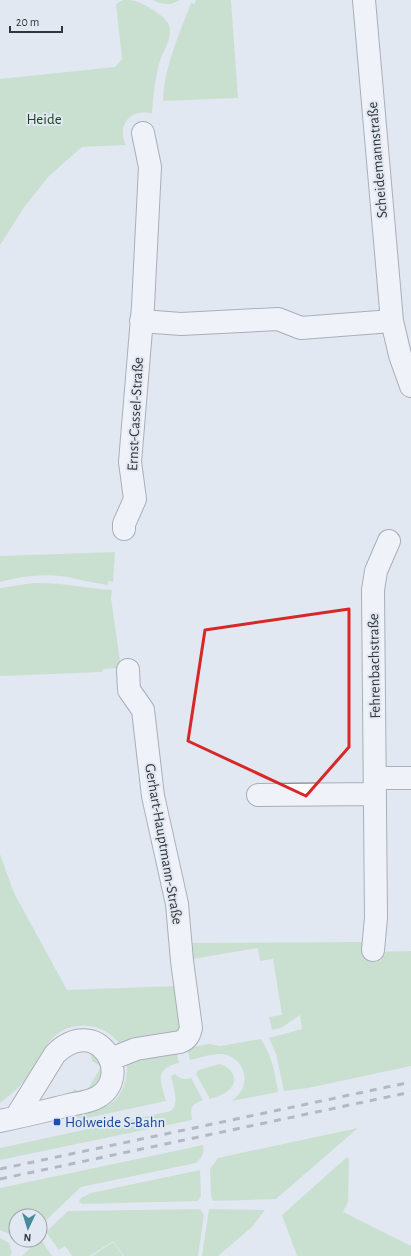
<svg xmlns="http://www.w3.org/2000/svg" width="411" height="1256" font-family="'Alegreya Sans',sans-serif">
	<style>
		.green { fill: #aad8a8 }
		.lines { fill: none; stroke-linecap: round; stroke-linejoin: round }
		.minor-casing { stroke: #646a72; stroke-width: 24 }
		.minor { stroke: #fff; stroke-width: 22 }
		.rail { stroke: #7c8086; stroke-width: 3; stroke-dasharray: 7 7; stroke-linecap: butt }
		.marked { fill: none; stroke: #d62828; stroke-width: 3; stroke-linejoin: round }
		.transit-dot { fill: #1a4fb4; stroke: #e2e8f2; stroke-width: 1.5 }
		.labels { text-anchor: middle; stroke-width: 4; stroke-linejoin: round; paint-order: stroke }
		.park-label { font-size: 15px; fill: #174818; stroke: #e2e8f2 }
		.street-label { font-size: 15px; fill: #323539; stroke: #e2e8f2 }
		.transit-label { font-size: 15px; fill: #164399; stroke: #e2e8f2; text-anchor: start }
	</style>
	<rect width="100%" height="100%" fill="#e2e8f2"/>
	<path class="green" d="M 123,0 C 127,0 132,0 135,1 C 145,4 170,18 170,29 C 171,41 162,53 159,64 C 155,80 153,97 152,113 C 148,113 144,112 140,113 C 124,115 119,132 126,145 L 82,147 L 49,176 L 25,206 L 0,245 L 0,79 L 115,67 L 122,59 L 116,4 Z
		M 153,0 L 180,0 C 170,6 162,5 153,0 Z
		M 196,0 L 231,0 L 238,98 L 163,101 C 164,67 179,35 191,3 L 194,4 Z
		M 115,552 L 113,582 L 108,581 L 108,585 C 94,583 81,580 68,577 C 45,573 22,576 0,582 L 0,556 Z
		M 33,583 C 60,582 85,588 112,590 L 111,598 L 121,668 L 103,669 L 102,672 L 0,676 L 0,588 Z
		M 0,854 L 14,893 L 67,990 L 176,986 L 180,1027 L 175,1034 L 120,1045 C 118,1042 115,1038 112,1036 C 96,1022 70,1022 55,1036 C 42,1048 35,1066 25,1080 C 18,1089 9,1096 0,1103 Z
		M 367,942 L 368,952 L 411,951 L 411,1066 L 308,1088 L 284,1091 L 276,1054 L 269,1038 L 302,1029 L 300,1015 L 281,1028 L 272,1030 L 269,1017 L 282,1015 L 273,959 L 260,961 L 258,948 L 193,959 L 195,972 L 194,972 L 190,943 Z
		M 261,1039 C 272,1056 275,1073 278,1092 L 232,1101 C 236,1097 241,1093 243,1087 C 249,1072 237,1054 220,1054 C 210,1054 200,1058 190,1060 L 187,1048 L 209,1044 L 220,1046 Z
		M 176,1049 L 179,1063 C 153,1069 161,1081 166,1101 L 78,1120 L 77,1116 C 110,1109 128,1099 127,1062 Z
		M 86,1050 C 104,1058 110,1077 94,1091 C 87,1096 78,1097 70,1100 L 69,1097 L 74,1089 L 84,1095 L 101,1067 L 92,1061 L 91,1056 Z
		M 220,1064 C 233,1068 240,1081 228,1091 C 223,1095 216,1097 210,1099 L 196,1074 L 198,1070 Z
		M 175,1074 C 180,1079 185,1080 191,1078 L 203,1100 C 191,1105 190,1107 192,1120 L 0,1160 L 0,1148 L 171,1111 C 180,1102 173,1088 171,1076 Z
		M 358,1128 L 276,1199 L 213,1201 L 211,1195 L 210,1169 L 218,1158 Z
		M 203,1145 C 205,1153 202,1157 196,1163 L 81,1187 L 40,1226 L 40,1216 L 16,1216 L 16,1237 L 0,1230 L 0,1188 Z
		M 347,1157 L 349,1159 L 348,1202 L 343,1212 L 411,1246 L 411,1256 L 297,1256 L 282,1215 Z
		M 200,1170 L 201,1196 L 198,1201 L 82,1204 L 79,1202 L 81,1198 L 91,1193 Z
		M 200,1209 L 204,1215 L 198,1256 L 124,1256 L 113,1241 L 90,1256 L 72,1256 L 65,1246 L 59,1250 L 46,1232 L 68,1211 Z
		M 209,1209 L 265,1210 L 252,1227 L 218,1256 L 202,1256 Z
		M 0,1238 L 9,1243 L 12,1253 L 10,1256 L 0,1256 Z
		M 37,1241 L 42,1241 L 52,1256 L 22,1256 Z
		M 113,1242 L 123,1256 L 92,1256 Z"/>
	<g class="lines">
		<g class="minor-casing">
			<path id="minor" d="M 364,0 L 392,321 L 400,355 L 411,386
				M 141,321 L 181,324 L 278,319 L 301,328 L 392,321
				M 124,529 L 124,524 L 135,499 L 130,462 L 143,306 L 150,167 L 143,133
				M 375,778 L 411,778
				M 258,795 L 375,794
				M 373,950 L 376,918 L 373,590 L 376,571 L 389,541
				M 111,1059 L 136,1049 L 180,1042 C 187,1039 189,1036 191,1028 L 182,961 L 177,904 L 153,796 L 143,710 L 129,690 L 128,670
				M 0,1121 C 23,1116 46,1111 69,1105 C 78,1103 90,1102 98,1097 C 134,1075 97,1013 55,1054 L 16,1117"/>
		</g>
		<use href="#minor" class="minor"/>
		<path class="rail" d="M 0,1169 L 411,1082
			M 0,1179 L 411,1092"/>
	</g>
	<path d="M0 0H411V1256H0ZM 349,609 L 349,747 L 306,796 L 188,741 L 205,630 Z" fill="#e2e8f2" fill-opacity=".55" fill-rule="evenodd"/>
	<path class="marked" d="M 349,609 L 349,747 L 306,796 L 188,741 L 205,630 Z"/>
	<rect class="transit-dot" x="53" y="1118" width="8" height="8" rx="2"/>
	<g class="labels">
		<g class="park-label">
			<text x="44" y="124">Heide</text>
		</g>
		<g class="street-label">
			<text transform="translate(377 160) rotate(-95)" y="5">Scheidemannstraße</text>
			<text transform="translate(135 414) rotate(-87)" y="5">Ernst-Cassel-Straße</text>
			<text transform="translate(374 666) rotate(-91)" y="5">Fehrenbachstraße</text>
			<text transform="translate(164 844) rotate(80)" y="5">Gerhart-Hauptmann-Straße</text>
		</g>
		<g class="transit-label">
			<text x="65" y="1127">Holweide S-Bahn</text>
		</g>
	</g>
	<g transform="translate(28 1228) rotate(184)"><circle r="19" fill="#e2e8f2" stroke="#9ca0a8"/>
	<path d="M0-3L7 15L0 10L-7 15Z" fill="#488a9b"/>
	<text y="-6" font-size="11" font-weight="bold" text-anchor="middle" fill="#323539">N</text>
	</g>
	<path d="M10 26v6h52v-6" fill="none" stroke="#323539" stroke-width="2"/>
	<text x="16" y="26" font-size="12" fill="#323539" stroke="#e2e8f2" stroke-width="3" paint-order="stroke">20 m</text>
</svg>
